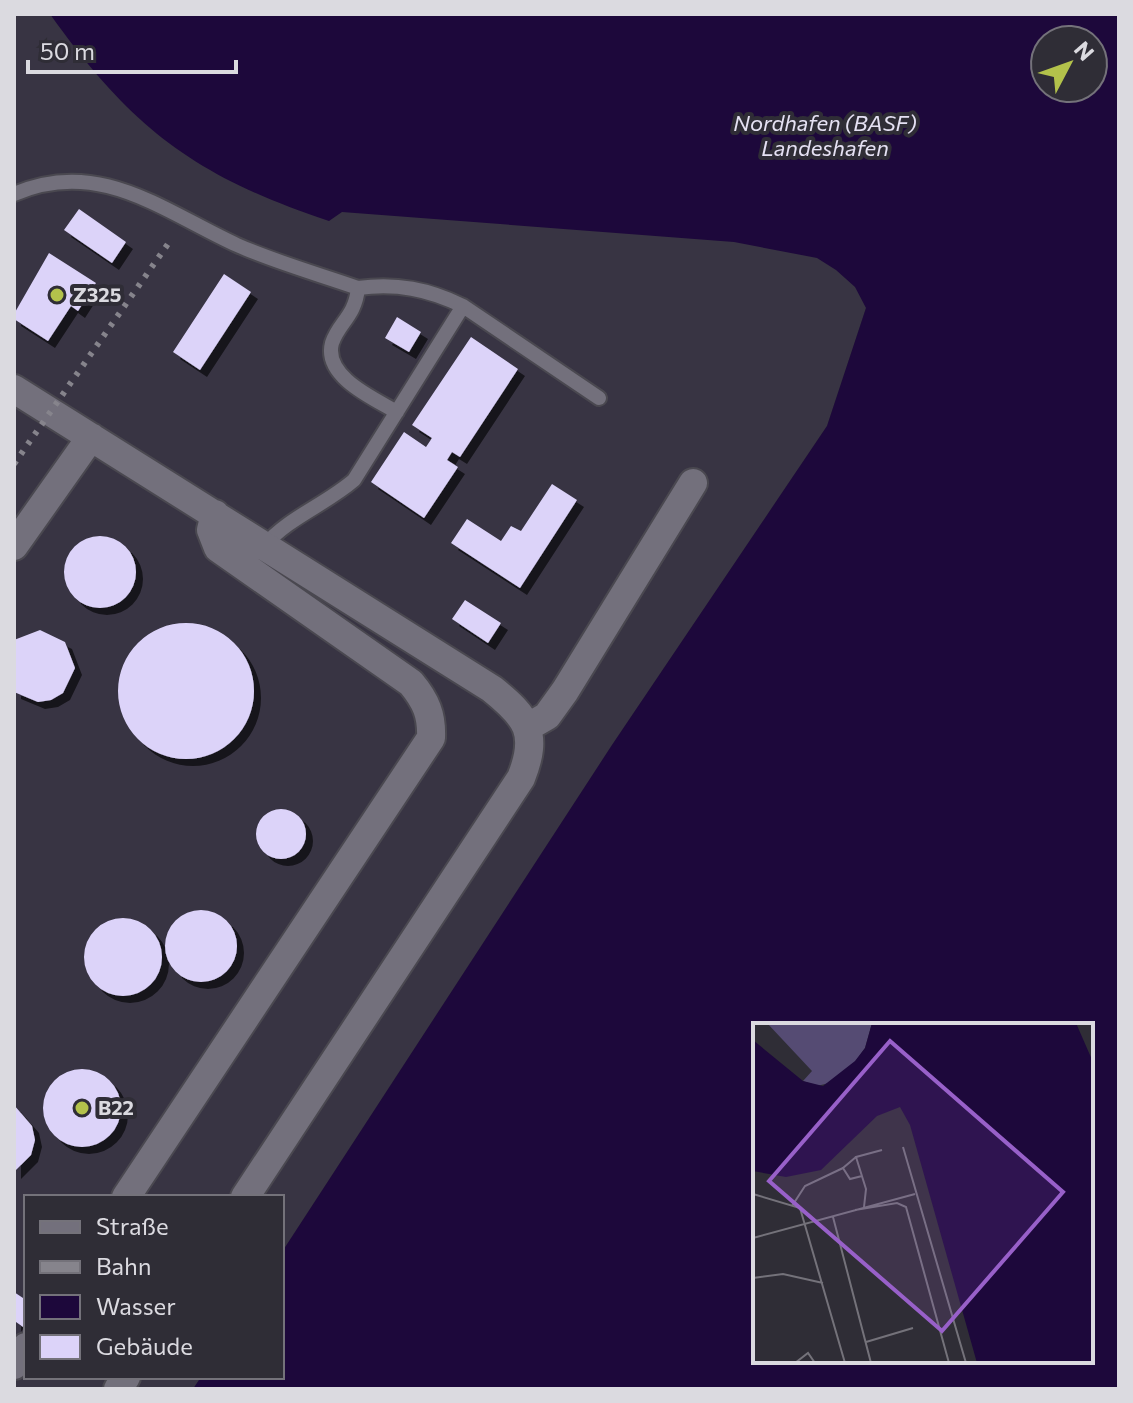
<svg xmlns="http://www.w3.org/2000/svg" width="1133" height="1403" font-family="Commissioner,sans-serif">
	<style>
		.built { fill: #383443 }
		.water { fill: #1d083b; fill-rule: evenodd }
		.building { fill: #dcd3f9; filter: url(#shadow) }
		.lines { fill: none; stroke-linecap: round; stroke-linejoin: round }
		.lane-casing { stroke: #4a4850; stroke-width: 18 }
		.street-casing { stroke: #4a4850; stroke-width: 32 }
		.lane { stroke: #73707c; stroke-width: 14 }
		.street { stroke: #73707c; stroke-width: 28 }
		.rail { stroke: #86848c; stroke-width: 6; stroke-dasharray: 4 8; stroke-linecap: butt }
		.poi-dot { fill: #b3c24b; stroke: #2f2d36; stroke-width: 3 }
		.labels { text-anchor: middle; stroke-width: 8; stroke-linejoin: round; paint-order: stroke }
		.poi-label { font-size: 20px; font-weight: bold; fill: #dbdae0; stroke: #2f2d36; text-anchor: start }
		.water-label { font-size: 22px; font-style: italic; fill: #e5e1f3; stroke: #2f2d36 }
		.inset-road { fill: none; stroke: #74727a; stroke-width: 2 }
		.view { fill: #9860c9; fill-opacity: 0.15; stroke: #9860c9; stroke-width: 4 }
		.inset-edge { fill: none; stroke: #dbdae0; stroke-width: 4 }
	</style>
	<defs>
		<filter id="shadow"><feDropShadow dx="7" dy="7" stdDeviation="0" flood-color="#0009"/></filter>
	</defs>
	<rect width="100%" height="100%" fill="#2f2d36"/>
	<path class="built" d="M 14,14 L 890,14 L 866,308 L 827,426 L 612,745 L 282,1252 L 282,1197 L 26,1197 L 26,1377 L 201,1377 L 193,1389 L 14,1389 Z"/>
	<path class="water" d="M 50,14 L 1119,14 L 1119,1389 L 193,1389 L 201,1377 L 282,1377 L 282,1252 L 612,745 L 827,426 L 866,308 L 855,287 L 836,270 L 817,258 L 734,242 L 342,212 L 329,221 C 196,177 131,128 50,14 ZM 1045,40 L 1093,40 L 1093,88 L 1045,88 ZM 755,1025 L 1091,1025 L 1091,1361 L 755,1361 Z"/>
	<path class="building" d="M 79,209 L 126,242 L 112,263 L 64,230 Z
		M 49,253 L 96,283 L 78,311 L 71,306 L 48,341 L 14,319 L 14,314 Z
		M 224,274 L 251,292 L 200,370 L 173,352 Z
		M 397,317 L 421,332 L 409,352 L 385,338 Z
		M 471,337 L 518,369 L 460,457 L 452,452 L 447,460 L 458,467 L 424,518 L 371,482 L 404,432 L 426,447 L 432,438 L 412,425 Z
		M 552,484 L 577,500 L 520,588 L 451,543 L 467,519 L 501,541 L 511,526 L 521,531 Z
		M64 572a36 36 0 1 1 72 0a36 36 0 1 1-72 0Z
		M 465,600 L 501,623 L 488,643 L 452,619 Z
		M118 691a68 68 0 1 1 136 0a68 68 0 1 1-136 0Z
		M 40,630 L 65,642 L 75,668 L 63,693 L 51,700 L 38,702 L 14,692 L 14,640 Z
		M256 834a25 25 0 1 1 50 0a25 25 0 1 1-50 0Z
		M165 946a36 36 0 1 1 72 0a36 36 0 1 1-72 0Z
		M84 957a39 39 0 1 1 78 0a39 39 0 1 1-78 0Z
		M43 1108a39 39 0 1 1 78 0a39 39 0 1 1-78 0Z
		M 14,1105 L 32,1126 L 35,1140 L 31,1155 L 14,1172 Z
		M 14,1292 L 26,1300 L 26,1329 L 16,1322 L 14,1325 Z"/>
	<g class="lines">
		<g class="lane-casing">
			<path id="lane" d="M 14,194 C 99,157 163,211 237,245 C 275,262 318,274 358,288
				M 397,412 C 375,399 323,377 332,343 C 339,322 355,317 358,288 C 397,283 428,289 463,306
				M 264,546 C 289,517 325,505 354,480 L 463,306 L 599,398"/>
		</g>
		<g class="street-casing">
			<path id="street" d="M 14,389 L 492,689 C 527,717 539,733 521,778 L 245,1197
				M 14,546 L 91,437
				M 528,727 L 547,716 L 565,691 L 693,483
				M 126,1197 L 431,738 C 432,715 426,701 411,683 L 218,548 L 211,530 L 215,514
				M 14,1365 L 26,1347
				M 118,1389 L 126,1377"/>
		</g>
		<use href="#lane" class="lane"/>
		<use href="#street" class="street"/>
		<path class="rail" d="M 14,464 L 170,241"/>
	</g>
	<g class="poi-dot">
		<circle cx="57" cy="295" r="8"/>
		<circle cx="82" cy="1108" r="8"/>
	</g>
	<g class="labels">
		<g class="poi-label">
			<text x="73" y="302">Z325</text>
			<text x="98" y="1115">B22</text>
		</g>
		<g class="water-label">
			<text x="825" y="131">Nordhafen (BASF)<tspan x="825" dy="25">Landeshafen</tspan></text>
		</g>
	</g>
	<g transform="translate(753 1023)">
		<rect width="340" height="340" fill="#2f2d36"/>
		<path d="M 14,0 L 119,0 L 112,25 L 102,39 L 76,60 L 64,63 L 50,58 L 59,48 Z" fill="#554b73"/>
		<path d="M 119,0 L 323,0 L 340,39 L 340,340 L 224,340 L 157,102 L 147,84 L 124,93 L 68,147 L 33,154 L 0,148 L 0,17 L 50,58 L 70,63 L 102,38 L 112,25 Z" fill="#1d083b"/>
		<path class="inset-road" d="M 150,124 L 213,340M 103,134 L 90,145 L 97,156 L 109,153M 0,171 L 47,185 L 92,340M 39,183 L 52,163 L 90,145M 111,184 L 113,166 L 103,134 L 129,127M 102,187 L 144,180 L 153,184 L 196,340M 80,194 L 118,340M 0,215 L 162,171M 0,255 L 30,251 L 70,260M 113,319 L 160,305M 42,340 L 55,330 L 62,340"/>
		<path class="view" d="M 137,18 L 310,169 L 189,308 L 16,158 Z"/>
		<rect width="340" height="340" class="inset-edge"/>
	</g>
	<rect width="1133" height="1403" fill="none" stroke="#dbdae0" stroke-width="32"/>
	<rect x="24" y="1195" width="260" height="184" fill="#2f2d36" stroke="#74727a" stroke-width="2"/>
	<rect x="40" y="1221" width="40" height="12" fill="#73707c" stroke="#74727a" stroke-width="2"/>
	<text x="96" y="1235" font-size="24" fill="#dbdae0">Straße</text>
	<rect x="40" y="1261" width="40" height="12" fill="#86848c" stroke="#74727a" stroke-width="2"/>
	<text x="96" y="1275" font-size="24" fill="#dbdae0">Bahn</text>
	<rect x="40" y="1295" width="40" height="24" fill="#1d083b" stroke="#74727a" stroke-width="2"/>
	<text x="96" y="1315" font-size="24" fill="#dbdae0">Wasser</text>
	<rect x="40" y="1335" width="40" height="24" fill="#dcd3f9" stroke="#74727a" stroke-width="2"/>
	<text x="96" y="1355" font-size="24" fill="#dbdae0">Gebäude</text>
	<g transform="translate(1069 64) rotate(49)"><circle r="38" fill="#2f2d36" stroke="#74727a" stroke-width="2"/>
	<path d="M0-6L14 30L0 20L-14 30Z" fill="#b3c24b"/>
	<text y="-12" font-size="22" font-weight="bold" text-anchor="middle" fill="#dbdae0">N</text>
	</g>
	<path d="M28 60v12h208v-12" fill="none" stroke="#dbdae0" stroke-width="4"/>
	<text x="40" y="60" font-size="24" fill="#dbdae0" stroke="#2f2d36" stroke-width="6" paint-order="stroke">50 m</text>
</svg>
